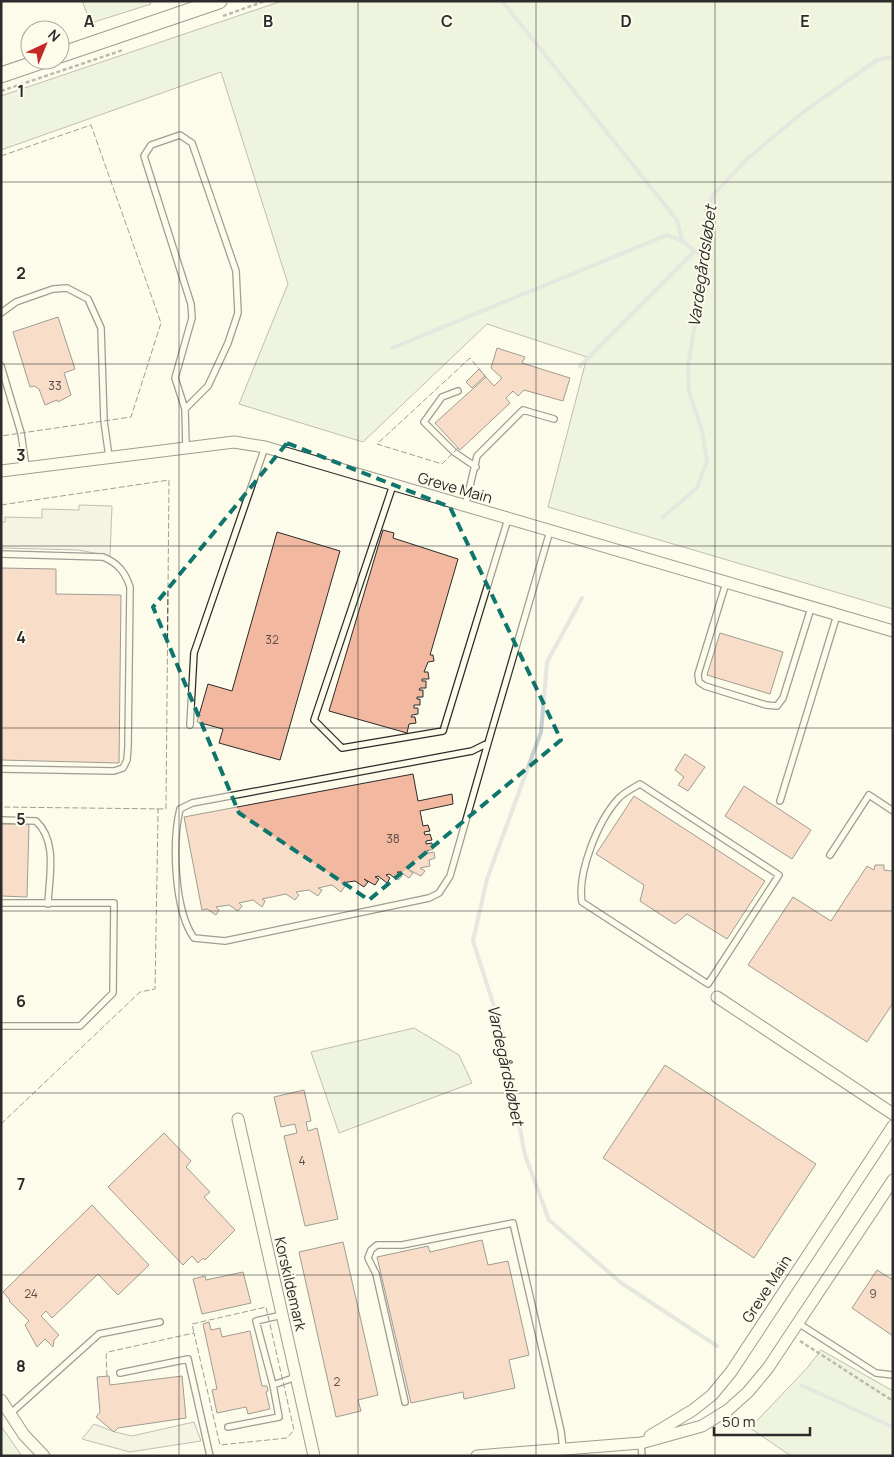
<svg xmlns="http://www.w3.org/2000/svg" width="894" height="1457" font-family="Manrope,sans-serif">
	<style>
		.green { fill: #deebd1; stroke: #74746e }
		.parking { fill: #eceadb; stroke: #74746e }
		.lines { fill: none; stroke-linecap: round; stroke-linejoin: round }
		.stream { stroke: #c7d0d0; stroke-width: 4 }
		.building { fill: #f2b8a0; stroke: #2b2b2b }
		.service-casing { stroke: #2b2b2b; stroke-width: 8 }
		.minor-casing { stroke: #2b2b2b; stroke-width: 13 }
		.tertiary-casing { stroke: #2b2b2b; stroke-width: 17 }
		.path { stroke: #6a6964; stroke-width: 2.5; stroke-dasharray: 4 2.5; stroke-linecap: butt }
		.service { stroke: #fdfbea; stroke-width: 5.5 }
		.minor { stroke: #fdfbea; stroke-width: 11 }
		.tertiary { stroke: #fdfbea; stroke-width: 15 }
		.fence { stroke: #2b2b2b; stroke-width: 1; stroke-dasharray: 6 2.5; stroke-linecap: butt }
		.marked { fill: none; stroke: #0f766e; stroke-width: 4; stroke-dasharray: 10 6; stroke-linejoin: round }
		.grid { fill: none; stroke: #2b2b2b; stroke-width: 1; stroke-opacity: 0.55 }
		.labels { text-anchor: middle; stroke-width: 4; stroke-linejoin: round; paint-order: stroke }
		.number-label { font-size: 12px; fill: #5d4e48 }
		.street-label { font-size: 15px; fill: #2b2b2b; stroke: #fdfbea }
		.water-label { font-size: 16px; font-style: italic; fill: #2b2b2b; stroke: #fdfbea }
		.grid-label { font-size: 16px; text-anchor: middle; font-weight: bold; fill: #2b2b2b; stroke: #fdfbea; stroke-width: 4; stroke-linejoin: round; paint-order: stroke }
	</style>
	<rect width="100%" height="100%" fill="#fdfbea"/>
	<path class="green" d="M 82,1 L 149,1 L 151,4 L 91,23 Z
		M 282,1 L 893,1 L 893,609 L 548,507 L 587,357 L 487,324 L 363,442 L 239,404 L 288,284 L 221,72 L 1,150 L 1,96 Z
		M 414,1028 L 459,1055 L 472,1083 L 339,1133 L 311,1052 Z
		M 821,1350 L 893,1391 L 893,1456 L 791,1456 L 750,1428 L 808,1367 Z
		M 1,1426 L 22,1456 L 1,1456 Z"/>
	<path class="parking" d="M 79,505 L 112,506 L 110,556 L 78,550 L 1,548 L 1,522 L 5,522 L 5,517 L 42,518 L 42,509 L 79,510 Z
		M 194,1422 L 201,1441 L 130,1452 L 82,1439 L 94,1424 L 115,1432 L 132,1436 Z"/>
	<g class="lines">
		<path class="stream" d="M 502,1 L 677,220 L 682,241
			M 392,348 L 667,235 L 682,241 L 702,256
			M 580,366 L 695,251
			M 663,517 L 697,488 L 707,461 L 702,431 L 689,392 L 688,366 L 698,306 L 705,223 L 712,196 L 747,159 L 802,113 L 877,60 L 893,57
			M 582,598 L 547,662 L 541,732 L 487,879 L 473,941 L 500,1025 L 525,1155 L 549,1220 L 620,1282 L 717,1346
			M 801,1385 L 893,1427"/>
	</g>
	<path class="building" d="M 58,317 L 75,369 L 64,373 L 71,395 L 58,402 L 57,400 L 45,405 L 39,389 L 34,386 L 30,387 L 13,332 Z
		M 497,348 L 525,357 L 522,363 L 570,378 L 563,401 L 524,390 L 518,396 L 513,391 L 506,398 L 510,403 L 460,450 L 435,423 L 486,377 L 494,386 L 502,378 L 491,368 Z
		M 479,369 L 485,376 L 472,388 L 466,382 Z
		M 383,530 L 394,533 L 393,538 L 458,559 L 430,655 L 433,655 L 434,661 L 428,662 L 424,672 L 428,672 L 429,679 L 422,679 L 422,681 L 426,681 L 426,688 L 420,688 L 419,690 L 423,690 L 423,697 L 417,697 L 417,699 L 420,699 L 420,705 L 414,705 L 414,708 L 418,708 L 418,714 L 412,715 L 411,717 L 415,717 L 416,723 L 409,724 L 407,733 L 329,711 Z
		M 277,532 L 340,551 L 280,760 L 219,743 L 223,729 L 197,722 L 208,684 L 232,691 Z
		M 1,568 L 56,569 L 56,594 L 121,595 L 119,763 L 1,760 Z
		M 720,633 L 783,652 L 770,694 L 707,675 Z
		M 685,754 L 705,767 L 688,791 L 678,785 L 684,777 L 675,770 Z
		M 413,774 L 418,801 L 452,794 L 453,804 L 420,811 L 423,826 L 428,825 L 430,831 L 424,832 L 425,835 L 430,834 L 432,840 L 426,841 L 426,844 L 432,843 L 433,849 L 427,851 L 428,853 L 434,852 L 435,858 L 429,860 L 430,866 L 420,868 L 425,871 L 421,876 L 409,870 L 413,873 L 409,878 L 400,872 L 397,872 L 402,876 L 398,880 L 389,874 L 386,875 L 390,878 L 387,883 L 378,876 L 375,877 L 379,879 L 375,885 L 364,879 L 368,882 L 364,887 L 355,881 L 341,883 L 345,886 L 341,892 L 332,885 L 318,888 L 322,890 L 318,896 L 309,890 L 296,892 L 299,895 L 295,900 L 286,894 L 262,899 L 265,901 L 262,907 L 253,900 L 239,903 L 242,906 L 238,911 L 229,905 L 216,907 L 219,910 L 216,915 L 207,909 L 202,910 L 184,817 Z
		M 744,786 L 811,830 L 792,859 L 725,816 Z
		M 634,796 L 765,881 L 727,939 L 687,914 L 675,924 L 640,901 L 644,885 L 596,854 Z
		M 1,824 L 29,824 L 27,897 L 1,896 Z
		M 875,865 L 884,865 L 884,870 L 892,871 L 893,875 L 893,1003 L 867,1042 L 748,965 L 793,897 L 831,921 L 867,866 L 874,870 Z
		M 665,1065 L 816,1164 L 754,1258 L 603,1158 Z
		M 304,1090 L 311,1121 L 306,1122 L 308,1131 L 317,1128 L 338,1219 L 305,1226 L 284,1136 L 297,1133 L 295,1124 L 281,1127 L 274,1097 Z
		M 164,1133 L 191,1161 L 186,1167 L 210,1192 L 204,1197 L 235,1230 L 205,1260 L 203,1258 L 198,1263 L 192,1256 L 183,1265 L 108,1187 Z
		M 92,1205 L 149,1265 L 118,1295 L 98,1274 L 52,1318 L 46,1311 L 41,1316 L 59,1335 L 54,1340 L 53,1347 L 45,1339 L 37,1347 L 25,1325 L 29,1321 L 9,1301 L 10,1300 L 3,1292 Z
		M 482,1240 L 488,1265 L 508,1261 L 529,1355 L 509,1360 L 515,1388 L 464,1399 L 463,1392 L 411,1403 L 377,1257 L 428,1246 L 430,1252 Z
		M 343,1242 L 378,1395 L 358,1400 L 361,1411 L 336,1417 L 299,1252 Z
		M 877,1270 L 893,1280 L 893,1336 L 852,1308 Z
		M 243,1272 L 251,1303 L 202,1314 L 193,1279 L 205,1276 L 206,1280 Z
		M 209,1322 L 211,1330 L 220,1328 L 222,1337 L 250,1331 L 262,1386 L 267,1386 L 268,1391 L 266,1392 L 270,1409 L 248,1414 L 246,1407 L 217,1413 L 212,1390 L 217,1389 L 203,1324 Z
		M 109,1376 L 110,1385 L 182,1376 L 186,1418 L 118,1428 L 114,1432 L 96,1417 L 100,1412 L 97,1377 Z"/>
	<g class="lines">
		<g class="service-casing">
			<path id="service" d="M 1,313 L 16,302 L 53,289 L 67,288 L 88,299 L 101,328 L 104,421 L 109,457
				M 1,366 L 21,433 L 26,467
				M 458,391 L 442,397 L 424,422 L 454,452 L 476,467
				M 185,409 L 175,378 L 192,318 L 191,304 L 144,156 L 151,145 L 180,135 L 192,143 L 236,271 L 238,313 L 228,343 L 208,386 L 185,409 L 186,447
				M 393,485 L 314,720 L 342,748 L 443,731 L 508,519
				M 465,507 L 477,456 L 523,410 L 554,419
				M 1,554 L 103,557 C 118,563 125,572 130,587 L 128,747 L 127,760 L 123,768 L 114,771 L 1,769
				M 726,583 L 698,674 L 699,682 L 705,686 L 766,705 L 777,706 L 783,698 L 811,608
				M 190,725 L 194,653 L 265,447
				M 488,743 L 450,876 L 439,893 L 429,898 L 225,941 L 194,938 C 174,910 172,842 180,809 L 192,803 L 472,751 L 488,743 L 550,531
				M 640,784 L 779,875 L 708,984 L 582,902 C 577,873 598,821 618,799 C 623,793 633,788 640,784 Z
				M 780,801 L 837,615
				M 1,820 L 36,821 C 58,842 49,876 48,904
				M 830,855 L 869,795 L 893,811
				M 1,903 L 114,903 L 113,993 L 80,1026 L 1,1026
				M 798,1323 L 876,1373 L 893,1375
				M 120,1373 L 188,1359 L 210,1456
				M 273,1385 L 296,1377
				M 405,1402 L 376,1274 L 368,1258 L 371,1250 L 377,1245 L 402,1245 L 513,1223 L 561,1431 L 563,1449
				M 11,1413 L 99,1334 L 160,1322
				M 228,1427 L 279,1417 L 273,1385 L 256,1321 L 282,1315
				M 641,1443 L 642,1456"/>
		</g>
		<g class="minor-casing">
			<path id="minor" d="M 1,471 L 234,442 L 265,447 L 893,631
				M 717,997 L 893,1114
				M 238,1119 L 314,1456
				M 1,1400 L 24,1435 L 44,1456
				M 650,1436 L 693,1410 L 712,1395 L 731,1372 L 893,1126
				M 477,1456 L 641,1443 L 702,1426 L 728,1410 L 748,1392 L 768,1368 L 893,1180"/>
		</g>
		<g class="tertiary-casing">
			<path id="tertiary" d="M 60,55 L 219,1
				M 1,75 L 45,60"/>
		</g>
		<path class="path" d="M 223,16 L 265,1
			M 1,91 L 123,50
			M 800,1341 L 893,1401"/>
		<use href="#service" class="service"/>
		<use href="#minor" class="minor"/>
		<use href="#tertiary" class="tertiary"/>
		<path class="fence" d="M 1,156 L 91,125 L 161,323 L 131,417 L 1,436
			M 458,448 L 442,464 L 377,444 L 470,358 L 486,377
			M 1,505 L 169,480 L 166,809 L 1,807
			M 1,1124 L 140,992 L 155,989 L 158,816 L 158,809 L 156,809
			M 107,1376 L 106,1355 L 108,1352 L 194,1333 L 220,1445 L 287,1438 L 294,1430 L 266,1307 L 192,1324 L 194,1333"/>
	</g>
	<path d="M0 0H894V1457H0ZM 287,443 L 450,507 L 561,740 L 369,900 L 239,813 L 153,607 Z" fill="#fdfbea" fill-opacity=".55" fill-rule="evenodd"/>
	<path class="marked" d="M 287,443 L 450,507 L 561,740 L 369,900 L 239,813 L 153,607 Z"/>
	<path class="grid" d="M 179,1 L 179,1456M 358,1 L 358,1456M 536,1 L 536,1456M 715,1 L 715,1456M 1,182 L 893,182M 1,364 L 893,364M 1,546 L 893,546M 1,728 L 893,728M 1,911 L 893,911M 1,1093 L 893,1093M 1,1275 L 893,1275"/>
	<g class="labels">
		<g class="number-label">
			<text x="55" y="390">33</text>
			<text x="272" y="644">32</text>
			<text x="393" y="843">38</text>
			<text x="302" y="1165">4</text>
			<text x="31" y="1298">24</text>
			<text x="873" y="1298">9</text>
			<text x="337" y="1386">2</text>
		</g>
		<g class="street-label">
			<text transform="translate(455 488) rotate(16)" y="5">Greve Main</text>
			<text transform="translate(290 1284) rotate(77)" y="5">Korskildemark</text>
			<text transform="translate(767 1289) rotate(-57)" y="5">Greve Main</text>
		</g>
		<g class="water-label">
			<text transform="translate(702 266) rotate(-82)" y="6">Vardegårdsløbet</text>
			<text transform="translate(506 1065) rotate(78)" y="6">Vardegårdsløbet</text>
		</g>
	</g>
	<g class="grid-label">
		<text x="89" y="27">A</text>
		<text x="268" y="27">B</text>
		<text x="447" y="27">C</text>
		<text x="626" y="27">D</text>
		<text x="805" y="27">E</text>
		<text x="21" y="97">1</text>
		<text x="21" y="279">2</text>
		<text x="21" y="461">3</text>
		<text x="21" y="643">4</text>
		<text x="21" y="825">5</text>
		<text x="21" y="1007">6</text>
		<text x="21" y="1190">7</text>
		<text x="21" y="1372">8</text>
	</g>
	<rect width="894" height="1457" fill="none" stroke="#2b2b2b" stroke-width="5"/>
	<g transform="translate(45 45) rotate(44)"><circle r="24" fill="#fdfbea" stroke="#a9a89e"/>
	<path d="M0-4L9 19L0 12L-9 19Z" fill="#c62828"/>
	<text y="-8" font-size="14" font-weight="bold" text-anchor="middle" fill="#2b2b2b">N</text>
	</g>
	<path d="M714 1427v8h96v-8" fill="none" stroke="#2b2b2b" stroke-width="2.5"/>
	<text x="722" y="1427" font-size="15" fill="#2b2b2b" stroke="#fdfbea" stroke-width="4" paint-order="stroke">50 m</text>
</svg>
